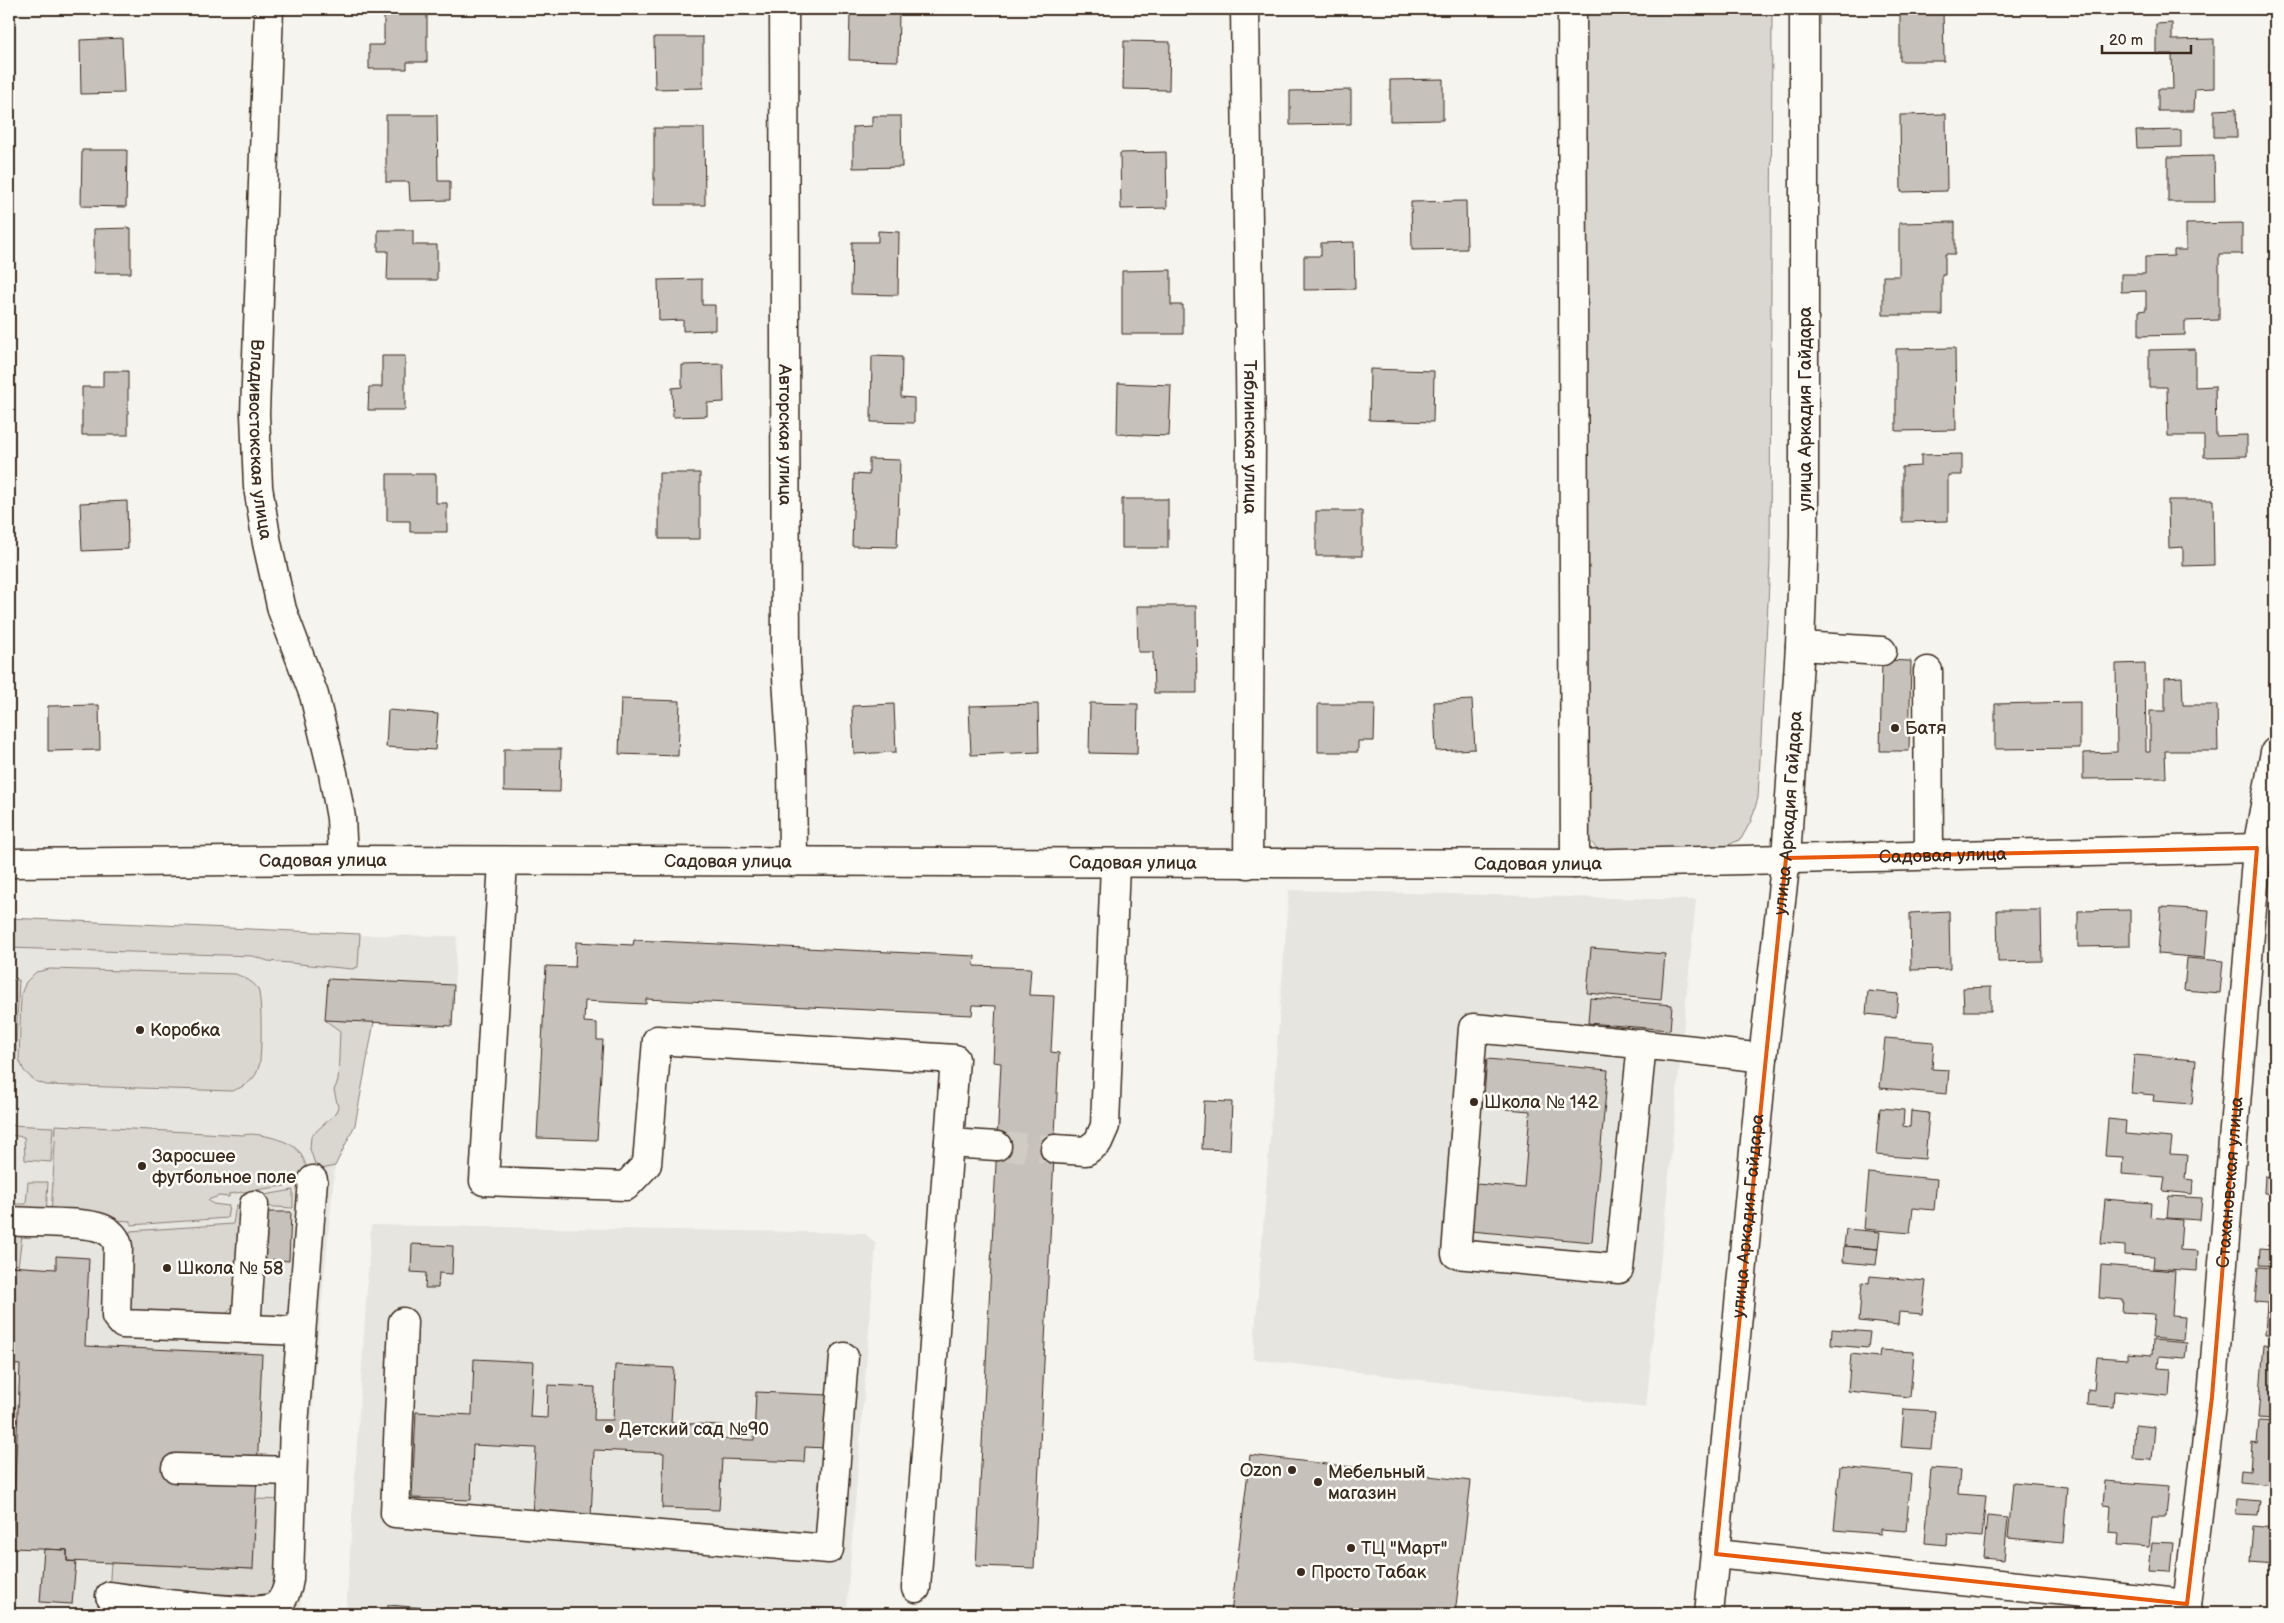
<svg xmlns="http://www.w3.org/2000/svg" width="2284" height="1623" font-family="'Balsamiq Sans',sans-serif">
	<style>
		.built { fill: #e7e5df }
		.green { fill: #dad6d0; stroke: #8a8077 }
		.building { fill: #c7c1bb; stroke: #3b2a1e }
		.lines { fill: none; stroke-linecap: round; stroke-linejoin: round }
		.minor-tunnel { stroke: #d0ccc4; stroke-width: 28; stroke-dasharray: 28 14; stroke-linecap: butt }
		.minor-casing { stroke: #3b2a1e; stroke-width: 31 }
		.major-casing { stroke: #3b2a1e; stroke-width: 31 }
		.minor { stroke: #fdfcf7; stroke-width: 28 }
		.major { stroke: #fdfcf7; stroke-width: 28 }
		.marked { fill: none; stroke: #e8590c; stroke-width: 4; stroke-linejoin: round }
		.poi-dot { fill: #3b2a1e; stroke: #fdfcf7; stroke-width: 2 }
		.labels { text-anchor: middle; stroke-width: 5; stroke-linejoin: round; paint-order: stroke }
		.street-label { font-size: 18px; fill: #3b2a1e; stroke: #fdfcf7 }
		.poi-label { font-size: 18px; fill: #3b2a1e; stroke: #fdfcf7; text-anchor: start }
	</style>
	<rect width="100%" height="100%" fill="#f5f4ee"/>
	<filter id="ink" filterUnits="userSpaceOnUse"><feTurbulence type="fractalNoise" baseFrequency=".02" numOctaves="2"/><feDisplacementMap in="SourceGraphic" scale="10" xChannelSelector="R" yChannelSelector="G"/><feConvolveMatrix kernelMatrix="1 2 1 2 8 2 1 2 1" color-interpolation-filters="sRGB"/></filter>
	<g filter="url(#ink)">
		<path class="built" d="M 1289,890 L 1696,900 L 1646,1408 L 1253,1359 Z
			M 9,918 L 357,935 L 457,936 L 452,1026 L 374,1022 L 355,1125 L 335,1166 L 315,1370 L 300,1614 L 9,1614 Z
			M 371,1225 L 864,1233 L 876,1244 L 846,1614 L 346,1614 Z"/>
		<path class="green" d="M 1585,9 L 1772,9 L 1770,562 L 1758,798 L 1751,821 L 1741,839 L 1722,848 L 1600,852 L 1585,835 Z
			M 9,918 L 360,934 L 358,967 L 352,969 L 268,961 L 253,956 L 9,948 Z
			M 50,969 L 236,974 C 244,978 253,981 258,989 C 262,997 262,1056 259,1066 C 256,1080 244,1087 232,1091 L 46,1085 L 35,1081 L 24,1071 L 19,1059 L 21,994 L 26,982 L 36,972 Z
			M 9,980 L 19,980 L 14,1091 L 9,1091 Z
			M 325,1020 L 374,1022 L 355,1125 L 335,1166 L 317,1170 L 310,1149 L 311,1136 L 335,1114 L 338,1107 L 334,1090 L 338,1081 L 340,1031 Z
			M 9,1125 L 53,1127 L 51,1162 L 25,1160 L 24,1137 L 9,1135 Z
			M 56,1125 L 243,1135 C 253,1133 260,1135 270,1137 C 295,1144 303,1149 308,1175 L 299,1180 L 298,1184 L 229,1194 L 229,1197 L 219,1196 L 208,1200 L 213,1204 L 229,1206 L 227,1218 L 131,1225 L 131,1221 L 51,1216 Z
			M 28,1182 L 48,1182 L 46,1215 L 9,1213 L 9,1204 L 26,1204 Z
			M 293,1190 L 293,1208 L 242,1205 L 242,1199 Z
			M 236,1205 L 239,1206 L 237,1295 L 232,1308 L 222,1318 L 132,1316 L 124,1303 L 130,1231 L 233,1224 Z
			M 9,1234 L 22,1235 L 18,1267 L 9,1266 Z
			M 256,1499 L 286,1500 L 275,1592 L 262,1599 L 109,1593 L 111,1563 L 252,1569 Z"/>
		<path class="building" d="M 384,9 L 427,9 L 427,62 L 407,62 L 407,69 L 369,69 L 369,45 L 384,45 Z
			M 1900,10 L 1943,10 L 1944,61 L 1900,61 Z
			M 850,11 L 899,12 L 898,61 L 849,60 Z
			M 2172,23 L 2172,40 L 2214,39 L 2214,88 L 2195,89 L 2194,111 L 2158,111 L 2158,89 L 2173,89 L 2172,54 L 2156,54 L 2156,24 Z
			M 654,37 L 703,37 L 703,88 L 655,89 Z
			M 122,38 L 124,93 L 81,94 L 80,40 Z
			M 1124,41 L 1170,42 L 1169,90 L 1123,89 Z
			M 1443,79 L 1443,120 L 1390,121 L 1390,80 Z
			M 1351,90 L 1351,124 L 1290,125 L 1290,91 Z
			M 2236,109 L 2237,137 L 2214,137 L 2214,110 Z
			M 1946,114 L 1947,191 L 1901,192 L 1900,115 Z
			M 386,115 L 437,115 L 438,181 L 450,181 L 450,200 L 410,201 L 409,182 L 386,182 Z
			M 872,116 L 901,116 L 902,167 L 853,168 L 853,127 L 872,126 Z
			M 654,128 L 704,128 L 705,205 L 654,205 Z
			M 2181,130 L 2181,147 L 2137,148 L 2136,131 Z
			M 82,150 L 127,150 L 126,207 L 81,206 Z
			M 1166,152 L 1167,208 L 1121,209 L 1120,153 Z
			M 2214,156 L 2215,202 L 2168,202 L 2168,157 Z
			M 1466,201 L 1467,249 L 1412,250 L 1411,202 Z
			M 1955,222 L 1955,254 L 1945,254 L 1945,275 L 1942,275 L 1942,315 L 1883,315 L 1883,276 L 1899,276 L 1899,223 Z
			M 2242,223 L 2242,254 L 2219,254 L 2219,320 L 2185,321 L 2185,335 L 2139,336 L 2139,311 L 2146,310 L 2146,291 L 2121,292 L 2121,274 L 2145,274 L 2145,257 L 2174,256 L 2174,250 L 2186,250 L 2186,224 Z
			M 131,228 L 131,273 L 94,273 L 94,229 Z
			M 378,230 L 413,230 L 413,245 L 437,245 L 437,280 L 387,280 L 388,251 L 378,251 Z
			M 878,231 L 899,232 L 898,295 L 851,294 L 852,242 L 878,242 Z
			M 1354,242 L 1355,289 L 1304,290 L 1304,256 L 1321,256 L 1321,243 Z
			M 1171,270 L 1171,305 L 1183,305 L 1183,334 L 1122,334 L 1122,271 Z
			M 702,279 L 702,305 L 715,305 L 715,330 L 683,331 L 683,320 L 659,321 L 658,280 Z
			M 1955,348 L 1956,430 L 1896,431 L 1896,349 Z
			M 2195,349 L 2195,387 L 2215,386 L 2216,436 L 2247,435 L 2247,456 L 2204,457 L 2204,436 L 2168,436 L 2167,387 L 2149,387 L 2149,350 Z
			M 382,356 L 405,356 L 405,410 L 368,410 L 369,387 L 382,387 Z
			M 872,356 L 902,357 L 901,397 L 914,398 L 914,423 L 871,422 Z
			M 723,364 L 724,402 L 707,403 L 707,416 L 673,417 L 672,388 L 682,387 L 682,365 Z
			M 1370,369 L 1434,371 L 1433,422 L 1369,420 Z
			M 103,371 L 128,371 L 128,435 L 82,435 L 82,387 L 103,387 Z
			M 1118,383 L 1171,385 L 1169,436 L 1117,434 Z
			M 1962,454 L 1962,475 L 1948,475 L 1948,521 L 1902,522 L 1902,467 L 1921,466 L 1921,455 Z
			M 869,459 L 900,460 L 897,547 L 852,546 L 854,474 L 869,475 Z
			M 659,473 L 700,473 L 700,539 L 659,539 Z
			M 387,474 L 436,474 L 436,503 L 447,503 L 447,532 L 410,532 L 410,521 L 387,521 Z
			M 1122,499 L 1168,499 L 1168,548 L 1122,548 Z
			M 2168,500 L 2213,500 L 2214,565 L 2183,566 L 2183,547 L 2169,548 Z
			M 127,501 L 128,549 L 82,551 L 80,503 Z
			M 1316,511 L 1362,511 L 1362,556 L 1316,556 Z
			M 1137,606 L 1196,606 L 1197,693 L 1154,693 L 1153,652 L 1138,652 Z
			M 1882,660 L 1911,661 L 1909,751 L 1880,751 Z
			M 2145,663 L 2146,752 L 2150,752 L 2150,711 L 2165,711 L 2165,678 L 2182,677 L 2183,705 L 2217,705 L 2218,751 L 2165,751 L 2166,778 L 2083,779 L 2083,753 L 2117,752 L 2116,664 Z
			M 621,699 L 680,701 L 678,756 L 619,754 Z
			M 1472,700 L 1475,749 L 1436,751 L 1434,702 Z
			M 2080,702 L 2080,748 L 1995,749 L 1995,704 Z
			M 1090,703 L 1138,704 L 1137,754 L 1089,753 Z
			M 894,704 L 896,752 L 854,754 L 852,706 Z
			M 1038,704 L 1039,752 L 971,755 L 969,706 Z
			M 1318,704 L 1375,704 L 1374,741 L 1358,741 L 1358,752 L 1318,752 Z
			M 99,705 L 100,750 L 48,751 L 48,706 Z
			M 388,710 L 438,714 L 435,750 L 386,747 Z
			M 504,749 L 561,749 L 560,792 L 504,791 Z
			M 2161,907 L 2209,910 L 2205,958 L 2158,954 Z
			M 1997,910 L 2041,910 L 2042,961 L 1998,962 Z
			M 2130,910 L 2130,946 L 2078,947 L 2078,911 Z
			M 1949,911 L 1950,969 L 1911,970 L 1910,913 Z
			M 634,940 L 975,956 L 974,966 L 1031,968 L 1029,995 L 1054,996 L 1051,1052 L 1059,1053 L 1034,1568 L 976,1566 L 1001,1063 L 993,1062 L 996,1006 L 973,1005 L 972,1015 L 646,999 L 646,1004 L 585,1001 L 584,1022 L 597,1023 L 597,1040 L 603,1040 L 597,1140 L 537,1138 L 546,966 L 575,967 L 576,942 L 633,945 Z
			M 1591,948 L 1665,954 L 1661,1000 L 1587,993 Z
			M 2187,958 L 2223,961 L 2220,993 L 2184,990 Z
			M 328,979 L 454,985 L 452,1026 L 325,1020 Z
			M 1991,987 L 1991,1011 L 1964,1011 L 1963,988 Z
			M 1868,991 L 1898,994 L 1896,1017 L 1866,1014 Z
			M 1590,998 L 1672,1005 L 1670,1030 L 1588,1023 Z
			M 1885,1038 L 1934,1042 L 1932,1069 L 1949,1070 L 1947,1094 L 1880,1088 Z
			M 2134,1055 L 2196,1060 L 2192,1104 L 2153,1101 L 2154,1095 L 2131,1093 Z
			M 1487,1059 L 1608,1070 L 1592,1242 L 1471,1231 L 1476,1184 L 1524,1188 L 1530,1111 L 1483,1107 Z
			M 1204,1101 L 1232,1102 L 1230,1150 L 1202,1149 Z
			M 1880,1108 L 1904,1110 L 1903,1126 L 1910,1127 L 1911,1111 L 1929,1113 L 1925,1159 L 1876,1155 Z
			M 2108,1119 L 2126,1121 L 2125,1134 L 2172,1138 L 2170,1154 L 2187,1155 L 2185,1179 L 2193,1180 L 2192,1194 L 2163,1191 L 2165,1177 L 2122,1174 L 2123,1157 L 2105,1156 Z
			M 1869,1173 L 1937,1179 L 1934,1210 L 1913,1208 L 1910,1233 L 1864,1229 Z
			M 2265,1176 L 2275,1177 L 2275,1194 L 2264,1193 Z
			M 2169,1196 L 2202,1198 L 2200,1220 L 2167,1218 Z
			M 2105,1199 L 2151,1203 L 2150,1217 L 2182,1220 L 2180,1250 L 2198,1251 L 2197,1271 L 2153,1268 L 2154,1257 L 2125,1255 L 2125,1246 L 2101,1244 Z
			M 265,1212 L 291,1212 L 289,1261 L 263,1259 Z
			M 1846,1229 L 1880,1232 L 1878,1249 L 1844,1246 Z
			M 412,1244 L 453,1246 L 452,1274 L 439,1273 L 438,1288 L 425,1288 L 426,1273 L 411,1272 Z
			M 1844,1246 L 1878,1249 L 1876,1265 L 1843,1262 Z
			M 2260,1248 L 2275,1249 L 2275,1266 L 2259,1265 Z
			M 56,1256 L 89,1258 L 85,1346 L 262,1354 L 253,1569 L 67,1561 L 67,1550 L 12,1548 L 20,1365 L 9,1364 L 9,1266 L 56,1269 Z
			M 2101,1265 L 2175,1271 L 2172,1316 L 2185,1317 L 2183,1341 L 2152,1338 L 2154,1314 L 2122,1312 L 2123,1300 L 2099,1298 Z
			M 2258,1267 L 2275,1268 L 2275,1334 L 2265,1334 L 2267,1303 L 2255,1302 Z
			M 1870,1276 L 1926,1281 L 1922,1314 L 1899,1312 L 1898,1325 L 1859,1321 L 1862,1282 L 1869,1283 Z
			M 1832,1329 L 1870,1332 L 1868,1348 L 1831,1345 Z
			M 2153,1340 L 2187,1343 L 2185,1358 L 2159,1356 L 2158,1368 L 2171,1369 L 2169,1396 L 2114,1391 L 2113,1407 L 2087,1405 L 2088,1389 L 2094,1390 L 2097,1357 L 2127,1359 L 2127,1353 L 2152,1355 Z
			M 2264,1344 L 2275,1345 L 2275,1419 L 2258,1418 Z
			M 1880,1350 L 1914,1352 L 1910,1397 L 1848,1391 L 1851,1354 L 1879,1357 Z
			M 474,1359 L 533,1362 L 530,1417 L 547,1418 L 548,1385 L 595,1387 L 594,1420 L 613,1420 L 615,1365 L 674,1368 L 671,1423 L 723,1425 L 722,1439 L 754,1440 L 756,1392 L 829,1395 L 826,1448 L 805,1447 L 804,1462 L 722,1459 L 719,1510 L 662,1508 L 664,1453 L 594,1450 L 591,1518 L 532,1516 L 536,1448 L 473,1445 L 471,1500 L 412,1498 L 416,1412 L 472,1415 Z
			M 1904,1409 L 1935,1411 L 1931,1449 L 1901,1447 Z
			M 2259,1421 L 2275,1422 L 2275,1485 L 2240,1482 L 2241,1470 L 2250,1471 L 2252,1443 L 2257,1444 Z
			M 2135,1425 L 2155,1427 L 2152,1460 L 2133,1459 Z
			M 1250,1455 L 1471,1481 L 1455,1614 L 1231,1614 Z
			M 1840,1467 L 1911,1474 L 1906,1531 L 1881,1529 L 1881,1534 L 1834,1530 Z
			M 1931,1468 L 1960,1470 L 1958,1494 L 1986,1496 L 1982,1537 L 1948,1534 L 1947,1545 L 1925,1543 Z
			M 2105,1481 L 2169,1486 L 2166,1517 L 2152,1517 L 2149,1547 L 2118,1545 L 2119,1534 L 2109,1533 L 2111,1506 L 2103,1505 Z
			M 2013,1482 L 2067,1487 L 2063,1543 L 2008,1538 Z
			M 2237,1499 L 2260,1501 L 2258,1516 L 2236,1515 Z
			M 1987,1516 L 2008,1518 L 2004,1560 L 1983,1558 Z
			M 2253,1526 L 2275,1528 L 2275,1564 L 2250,1562 Z
			M 2152,1542 L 2173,1543 L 2170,1572 L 2149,1571 Z
			M 44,1549 L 67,1550 L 67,1561 L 76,1562 L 72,1604 L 40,1602 Z
			M 388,1605 L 475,1612 L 474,1614 L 388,1614 Z"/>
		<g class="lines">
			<path class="minor-tunnel" d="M 997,1146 L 1055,1149"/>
			<g class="minor-casing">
				<g id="minor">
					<path id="s1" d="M 269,9 L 255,414 L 258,487 L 267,543 L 282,610 L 314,695 L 333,773 L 341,818 L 343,860"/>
					<path id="s2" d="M 784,9 L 786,661 L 792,760 L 793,862"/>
					<path id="s3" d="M 1245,9 L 1251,441 L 1248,864"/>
					<path d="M 1572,9 L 1575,864"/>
					<path d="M 1800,646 L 1882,651"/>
					<path d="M 1928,671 L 1929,855"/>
					<path d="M 503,862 L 484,1181 L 626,1186 L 647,1164 L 657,1040 L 955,1059 L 916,1588"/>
					<path id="s4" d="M 9,863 L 343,860 L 1575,864 L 2257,848"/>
					<path d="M 1642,1044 L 1619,1269 L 1456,1254 L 1473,1028 C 1570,1037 1667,1046 1763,1058"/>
					<path d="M 949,1143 L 997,1146"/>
					<path d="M 1055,1149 L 1086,1151 L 1098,1142 L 1105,1126 L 1115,863"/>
					<path d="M 9,1221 C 31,1223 83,1221 101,1228 C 110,1231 117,1238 118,1247 L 116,1316 L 123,1324 L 300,1331"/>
					<path d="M 403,1322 L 395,1513 L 829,1549 L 844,1357"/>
					<path d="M 246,1329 L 254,1205"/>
					<path d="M 176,1468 L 292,1471"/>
					<path d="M 1716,1554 L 2187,1604"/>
					<path d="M 110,1596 C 138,1600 256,1618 276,1606 C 284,1600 288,1588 289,1579 L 294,1425 L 313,1180"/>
					<path id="s5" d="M 2186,1614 L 2212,1397 L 2257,848 L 2275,752"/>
				</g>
			</g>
			<g class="major-casing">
				<g id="major">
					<path id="s6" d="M 1709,1614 L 1763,1058 L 1786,858 L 1800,646 L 1804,535 L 1804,9"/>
				</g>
			</g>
			<use href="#minor" class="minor"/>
			<use href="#major" class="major"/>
		</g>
	</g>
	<path class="marked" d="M 2257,848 L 2212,1397 L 2187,1604 L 1716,1554 L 1786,858 Z"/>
	<g class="poi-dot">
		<circle cx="1895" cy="728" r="5"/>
		<circle cx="140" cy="1030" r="5"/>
		<circle cx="1474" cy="1102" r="5"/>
		<circle cx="142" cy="1166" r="5"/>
		<circle cx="167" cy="1268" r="5"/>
		<circle cx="609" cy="1429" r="5"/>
		<circle cx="1292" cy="1470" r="5"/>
		<circle cx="1318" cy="1482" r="5"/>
		<circle cx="1351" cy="1548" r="5"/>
		<circle cx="1301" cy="1572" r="5"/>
	</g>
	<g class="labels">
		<g class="street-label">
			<text transform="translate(1805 409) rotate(-90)" y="6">улица Аркадия Гайдара</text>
			<text dy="6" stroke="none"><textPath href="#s2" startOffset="426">Авторская улица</textPath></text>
			<text dy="6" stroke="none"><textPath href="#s3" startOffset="428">Тяблинская улица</textPath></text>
			<text dy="6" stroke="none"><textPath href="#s1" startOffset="431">Владивостокская улица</textPath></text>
			<text dy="6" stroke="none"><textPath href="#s6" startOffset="805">улица Аркадия Гайдара</textPath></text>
			<text dy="6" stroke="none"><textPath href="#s4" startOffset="1934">Садовая улица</textPath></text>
			<text dy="6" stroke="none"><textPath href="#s4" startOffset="314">Садовая улица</textPath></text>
			<text dy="6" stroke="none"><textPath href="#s4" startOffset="719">Садовая улица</textPath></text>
			<text dy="6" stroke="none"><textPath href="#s4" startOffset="1124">Садовая улица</textPath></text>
			<text dy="6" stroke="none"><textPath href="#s4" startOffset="1529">Садовая улица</textPath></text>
			<text dy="6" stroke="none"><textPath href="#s5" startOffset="434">Стахановская улица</textPath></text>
			<text dy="6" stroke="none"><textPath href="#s6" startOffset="400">улица Аркадия Гайдара</textPath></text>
		</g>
		<g class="poi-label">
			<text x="1905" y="734">Батя</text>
			<text x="150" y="1036">Коробка</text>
			<text x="1484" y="1108">Школа № 142</text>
			<text x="152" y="1162">Заросшее<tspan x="152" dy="21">футбольное поле</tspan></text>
			<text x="177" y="1274">Школа № 58</text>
			<text x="619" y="1435">Детский сад №90</text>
			<text x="1282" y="1476" text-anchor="end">Ozon</text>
			<text x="1328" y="1478">Мебельный<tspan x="1328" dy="21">магазин</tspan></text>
			<text x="1361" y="1554">ТЦ "Март"</text>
			<text x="1311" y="1578">Просто Табак</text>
		</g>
	</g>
	<rect width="2284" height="1623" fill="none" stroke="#fdfcf7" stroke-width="30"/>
	<rect x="15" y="15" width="2254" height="1593" fill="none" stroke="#3b2a1e" stroke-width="2" filter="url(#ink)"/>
	<path d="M2102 45v8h89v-8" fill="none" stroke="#3b2a1e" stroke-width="2.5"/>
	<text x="2109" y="45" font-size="15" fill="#3b2a1e" stroke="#fdfcf7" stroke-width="4" paint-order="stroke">20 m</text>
</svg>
